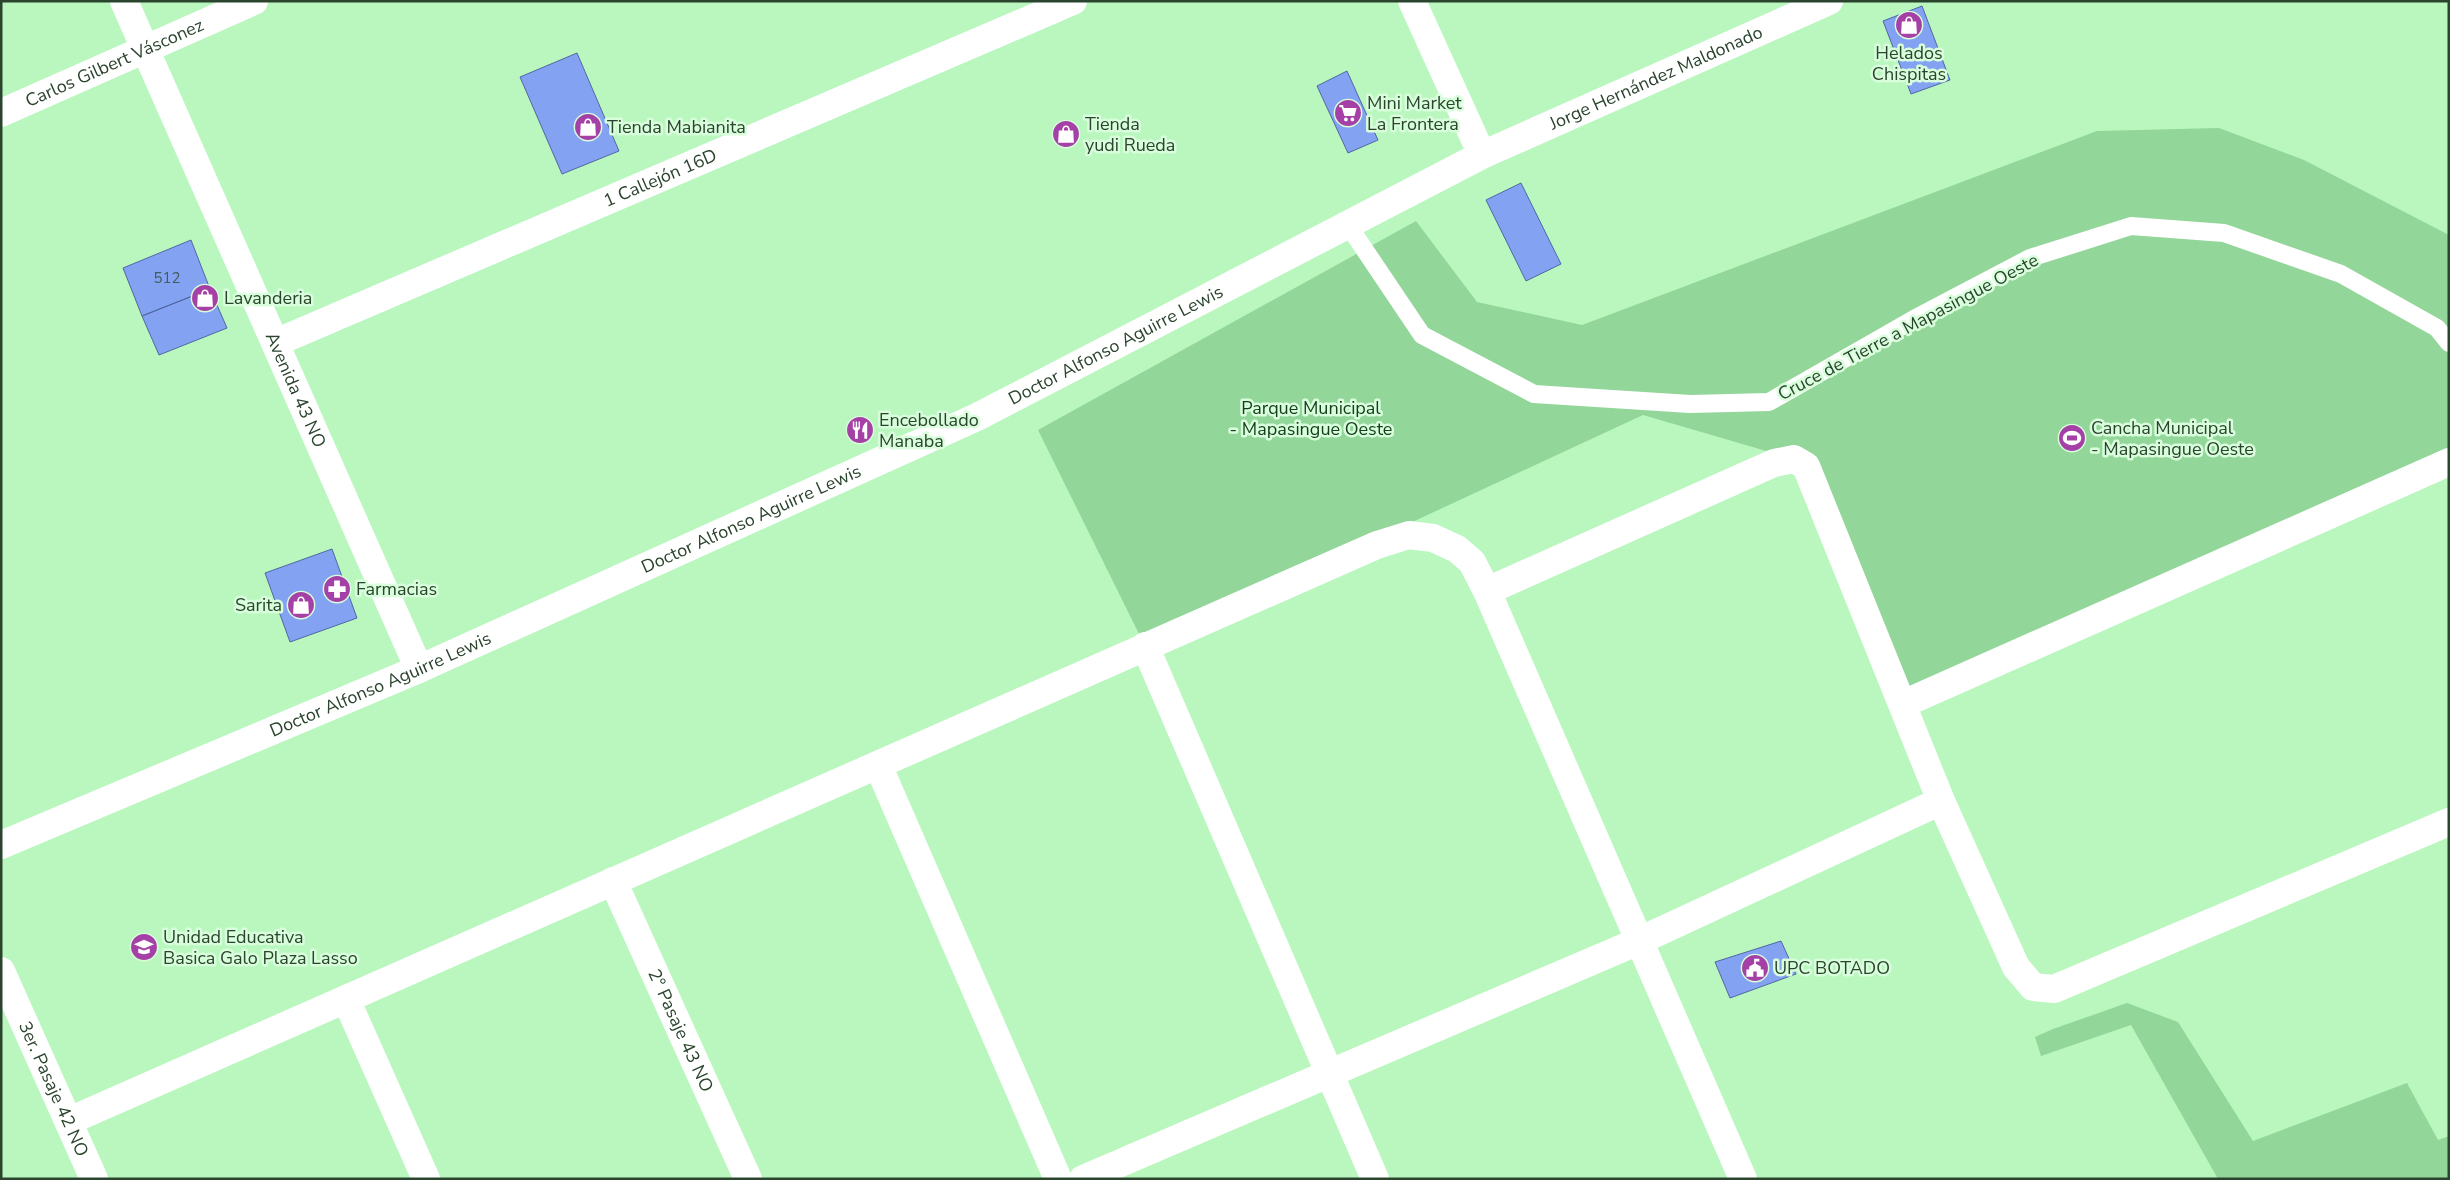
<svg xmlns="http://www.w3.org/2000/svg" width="2450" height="1180" font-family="'Nunito Sans',sans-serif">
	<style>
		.green { fill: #92d69a }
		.building { fill: #84a2f2; stroke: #5067a3 }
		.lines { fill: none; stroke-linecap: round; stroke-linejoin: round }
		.service { stroke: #fff; stroke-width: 18 }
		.minor { stroke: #fff; stroke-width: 28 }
		.tertiary { stroke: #fff; stroke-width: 28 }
		.labels { text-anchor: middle; stroke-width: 5; stroke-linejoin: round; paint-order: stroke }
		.number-label { font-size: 15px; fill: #415c5f }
		.poi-label { font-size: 18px; fill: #2b442e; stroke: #d8fedc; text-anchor: start }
		.street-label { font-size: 18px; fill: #2b442e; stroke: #d8fedc }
		.park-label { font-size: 18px; fill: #153d1d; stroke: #d8fedc }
	</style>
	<rect width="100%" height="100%" fill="#b9f7bf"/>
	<path class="green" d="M 2219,128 L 2304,160 L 2449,235 L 2449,460 L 1903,704 L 1794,459 L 1643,415 L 1145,646 L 1038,430 L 1416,221 L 1477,302 L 1582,325 L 2097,131 Z
		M 2127,1003 L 2178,1022 L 2253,1141 L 2407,1083 L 2438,1140 L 2449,1136 L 2449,1179 L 2218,1179 L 2131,1025 L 2041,1056 L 2035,1037 L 2053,1029 Z"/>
	<path class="building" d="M 1922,6 L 1950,80 L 1911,94 L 1883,21 Z
		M 577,53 L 619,151 L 562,174 L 520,77 Z
		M 1347,71 L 1378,140 L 1348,153 L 1317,86 Z
		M 1521,183 L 1561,264 L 1526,281 L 1486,200 Z
		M 191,240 L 210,289 L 142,316 L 123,268 Z
		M 210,289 L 227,328 L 159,355 L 142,316 Z
		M 332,549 L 357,618 L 290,642 L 265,573 Z
		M 1781,941 L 1796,974 L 1730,998 L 1715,962 Z"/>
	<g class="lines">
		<path class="service" d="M 1348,225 L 1422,335 L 1534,394 L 1690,404 L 1769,402 L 1914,319 L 2030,258 L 2131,226 L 2224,233 L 2341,274 L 2437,328 L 2449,343"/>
		<g class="minor">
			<path id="s1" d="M 124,1 L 419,669"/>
			<path d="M 1412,1 L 1482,155"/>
			<path id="s2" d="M 1,113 L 254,1"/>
			<path id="s3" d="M 275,343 L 1073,1"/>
			<path d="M 1145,646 L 1375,1179"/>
			<path d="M 1903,704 L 2449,462"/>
			<path d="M 878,765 L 1058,1179"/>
			<path d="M 1941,801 L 2016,967 L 2033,987 L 2054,989 L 2449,822"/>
			<path id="s4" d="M 613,881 L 748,1179"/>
			<path id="s5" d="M 1,971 L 94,1179"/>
			<path d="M 346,999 L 426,1179"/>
			<path d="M 69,1121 L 1377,545 L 1409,535 L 1433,538 L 1457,549 L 1472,562 L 1487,591 L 1743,1179"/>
			<path d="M 1083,1179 L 1639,941 L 1941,801 L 1806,466 L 1794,459 L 1774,463 L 1487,591"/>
		</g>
		<path class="tertiary" id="s6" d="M 1,845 L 419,669 L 977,417 L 1482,155 L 1829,1"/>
	</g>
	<defs>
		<g id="shop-disc" transform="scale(1.4375)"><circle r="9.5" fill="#a541a6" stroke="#d8fedc"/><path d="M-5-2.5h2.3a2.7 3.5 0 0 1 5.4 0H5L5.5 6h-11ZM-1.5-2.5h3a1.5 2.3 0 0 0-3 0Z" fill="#fff"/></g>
		<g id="supermarket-disc" transform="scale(1.4375)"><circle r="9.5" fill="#a541a6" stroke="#d8fedc"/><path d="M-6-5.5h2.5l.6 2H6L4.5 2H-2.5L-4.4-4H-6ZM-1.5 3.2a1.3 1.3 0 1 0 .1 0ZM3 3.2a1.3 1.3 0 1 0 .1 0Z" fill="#fff"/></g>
		<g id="restaurant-disc" transform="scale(1.4375)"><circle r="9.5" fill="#a541a6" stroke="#d8fedc"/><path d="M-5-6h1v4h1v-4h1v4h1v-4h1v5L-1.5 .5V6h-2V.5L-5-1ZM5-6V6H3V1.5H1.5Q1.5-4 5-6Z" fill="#fff"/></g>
		<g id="stadium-disc" transform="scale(1.4375)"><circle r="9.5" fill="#a541a6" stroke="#d8fedc"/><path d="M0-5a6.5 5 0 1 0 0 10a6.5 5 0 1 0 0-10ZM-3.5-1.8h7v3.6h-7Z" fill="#fff"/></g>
		<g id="pharmacy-disc" transform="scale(1.4375)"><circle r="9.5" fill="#a541a6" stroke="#d8fedc"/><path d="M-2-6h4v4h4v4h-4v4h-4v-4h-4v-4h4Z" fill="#fff"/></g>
		<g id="school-disc" transform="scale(1.4375)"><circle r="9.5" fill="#a541a6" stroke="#d8fedc"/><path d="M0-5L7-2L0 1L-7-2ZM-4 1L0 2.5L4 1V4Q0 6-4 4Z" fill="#fff"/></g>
		<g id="civic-disc" transform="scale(1.4375)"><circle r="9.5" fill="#a541a6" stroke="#d8fedc"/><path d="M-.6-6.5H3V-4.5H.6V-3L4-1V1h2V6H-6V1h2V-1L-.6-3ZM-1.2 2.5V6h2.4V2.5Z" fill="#fff"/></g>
	</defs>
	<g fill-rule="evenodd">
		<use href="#shop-disc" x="1909" y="25"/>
		<use href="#supermarket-disc" x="1348" y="113"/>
		<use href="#shop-disc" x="588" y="127"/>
		<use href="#shop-disc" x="1066" y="134"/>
		<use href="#shop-disc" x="205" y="298"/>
		<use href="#restaurant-disc" x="860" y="430"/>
		<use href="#stadium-disc" x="2072" y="438"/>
		<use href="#pharmacy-disc" x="337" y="589"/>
		<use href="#shop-disc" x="301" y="605"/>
		<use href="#school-disc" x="144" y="947"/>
		<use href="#civic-disc" x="1755" y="968"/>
	</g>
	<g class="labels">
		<g class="number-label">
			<text x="167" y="283">512</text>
		</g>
		<g class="poi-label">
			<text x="1909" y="59" text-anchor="middle">Helados<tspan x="1909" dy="21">Chispitas</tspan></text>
			<text x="1367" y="109">Mini Market<tspan x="1367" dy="21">La Frontera</tspan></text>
			<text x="1085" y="130">Tienda<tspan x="1085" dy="21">yudi Rueda</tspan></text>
			<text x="607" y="133">Tienda Mabianita</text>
			<text x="224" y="304">Lavanderia</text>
			<text x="879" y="426">Encebollado<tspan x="879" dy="21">Manaba</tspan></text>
			<text x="2091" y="434">Cancha Municipal<tspan x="2091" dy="21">- Mapasingue Oeste</tspan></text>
			<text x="356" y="595">Farmacias</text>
			<text x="282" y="611" text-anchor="end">Sarita</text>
			<text x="163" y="943">Unidad Educativa<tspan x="163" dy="21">Basica Galo Plaza Lasso</tspan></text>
			<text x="1774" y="974">UPC BOTADO</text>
		</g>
		<g class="street-label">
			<text dy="6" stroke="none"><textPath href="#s2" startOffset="124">Carlos Gilbert Vásconez</textPath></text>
			<text dy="6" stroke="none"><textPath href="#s6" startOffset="1825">Jorge Hernández Maldonado</textPath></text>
			<text dy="6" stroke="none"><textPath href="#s3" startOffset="419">1 Callejón 16D</textPath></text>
			<text transform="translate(1908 327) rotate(-28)" y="6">Cruce de Tierre a Mapasingue Oeste</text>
			<text dy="6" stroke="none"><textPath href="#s6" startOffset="1222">Doctor Alfonso Aguirre Lewis</textPath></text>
			<text dy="6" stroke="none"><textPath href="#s1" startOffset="425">Avenida 43 NO</textPath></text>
			<text dy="6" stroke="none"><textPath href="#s6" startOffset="818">Doctor Alfonso Aguirre Lewis</textPath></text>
			<text dy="6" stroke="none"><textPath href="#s6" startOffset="412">Doctor Alfonso Aguirre Lewis</textPath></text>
			<text dy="6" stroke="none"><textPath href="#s4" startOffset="164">2° Pasaje 43 NO</textPath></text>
			<text dy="6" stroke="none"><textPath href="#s5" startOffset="129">3er. Pasaje 42 NO</textPath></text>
		</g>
		<g class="park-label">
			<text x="1311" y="414">Parque Municipal<tspan x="1311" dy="21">- Mapasingue Oeste</tspan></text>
		</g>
	</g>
	<rect width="2450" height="1180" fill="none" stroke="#2b442e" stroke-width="5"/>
</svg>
